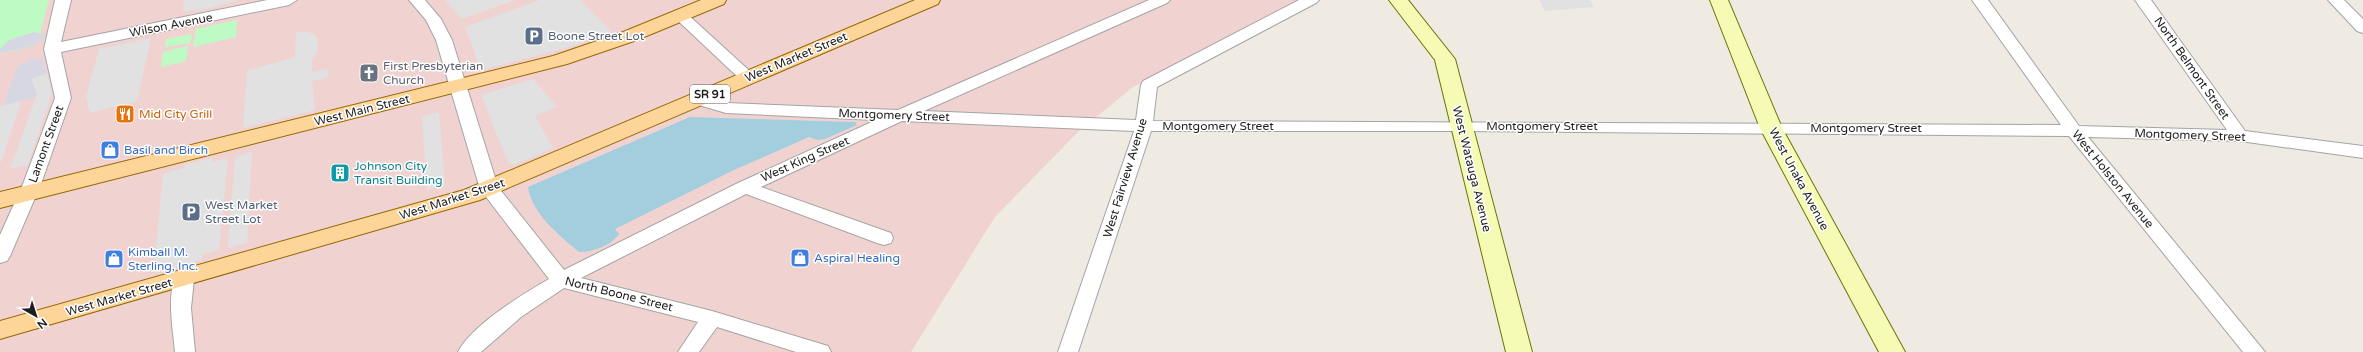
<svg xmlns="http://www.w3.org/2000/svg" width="2363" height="352" font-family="'Varela Round',sans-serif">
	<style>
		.commercial { fill: #f0d3d1 }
		.park { fill: #befac4 }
		.parking { fill: #e1e1e1 }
		.plaza { fill: #d7d7e4 }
		.water { fill: #a2cede }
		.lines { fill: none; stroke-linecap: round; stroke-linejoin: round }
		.minor-casing { stroke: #a4a4a4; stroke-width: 2 }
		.secondary-casing { stroke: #677602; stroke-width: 2 }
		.primary-casing { stroke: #966800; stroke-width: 2 }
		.minor { fill: #fff; fill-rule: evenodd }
		.secondary { fill: #f5fbb5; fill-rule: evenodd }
		.primary { fill: #fed599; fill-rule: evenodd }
		.labels { text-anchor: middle; stroke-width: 3; stroke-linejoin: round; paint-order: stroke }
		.shield { fill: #fff; stroke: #616161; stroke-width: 1 }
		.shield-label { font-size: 11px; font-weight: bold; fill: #1d1d1d }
		.street-label { font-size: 12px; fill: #1d1d1d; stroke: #fff }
		.service-label { font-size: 12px; fill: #4e5e75; stroke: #fff; text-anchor: start }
		.worship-label { font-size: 12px; fill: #5b616d; stroke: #fff; text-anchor: start }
		.food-label { font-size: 12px; fill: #c56008; stroke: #fff; text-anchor: start }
		.shop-label { font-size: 12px; fill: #366cbe; stroke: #fff; text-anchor: start }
		.culture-label { font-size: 12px; fill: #0d838f; stroke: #fff; text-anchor: start }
	</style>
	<rect width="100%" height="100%" fill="#efebe3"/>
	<path class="commercial" d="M 0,0 L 1303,0 L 1133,87 L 1078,132 L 995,217 L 911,352 L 0,352 Z"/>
	<path class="park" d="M 0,0 L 49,0 L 40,34 L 47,35 C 35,49 17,50 0,53 Z
		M 237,20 L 236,37 L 193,47 L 196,29 Z
		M 192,34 L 190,43 L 165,47 L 166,39 Z
		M 188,46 L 186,61 L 161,67 L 163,52 Z"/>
	<path class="parking" d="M 184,0 L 238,0 L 197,11 L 197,9 L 183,12 Z
		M 445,0 L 515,0 L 462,19 Z
		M 540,0 L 580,0 L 612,32 L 562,49 L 481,70 L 465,27 Z
		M 1539,0 L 1590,0 L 1594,7 L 1545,11 Z
		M 304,31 L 314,34 L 317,38 L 318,50 L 312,60 L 312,72 L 328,69 L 328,77 L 312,81 L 315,110 L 243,128 L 247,71 L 295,57 L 296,33 Z
		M 151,38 L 137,101 L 90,113 L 86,96 L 99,49 Z
		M 47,73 L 52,93 L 28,165 L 10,169 L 37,94 L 31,79 Z
		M 533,79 L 557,107 L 535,116 L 553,148 L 514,165 L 508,163 L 481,95 Z
		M 21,101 L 2,159 L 0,163 L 0,106 Z
		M 439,112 L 445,185 L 427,190 L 422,116 Z
		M 252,152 L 247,243 L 228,248 L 235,157 Z
		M 212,158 L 212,162 L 228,158 L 219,250 L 203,254 L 201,260 L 174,268 L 174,263 L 154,269 L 163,174 L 184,168 L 186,164 Z"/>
	<path class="plaza" d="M 34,32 L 47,35 L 42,40 L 30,47 L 0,53 L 0,49 L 9,40 Z
		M 32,59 L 42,60 L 47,73 L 31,79 L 37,94 L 36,97 L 4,105 L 17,67 Z"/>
	<path class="water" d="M 690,117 L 855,122 L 857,125 L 825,139 L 818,140 L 809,137 L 734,170 L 615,229 L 619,234 C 610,246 593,252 579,252 C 559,235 532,214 528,187 Z"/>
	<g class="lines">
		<g class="minor-casing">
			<path id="minor" d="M 55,0 L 71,0 L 61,42 L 267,0 L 297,0 L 289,5 L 61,52 L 71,98 L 41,184 L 10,256 L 7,261 L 0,263 L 0,235 L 23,184 L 55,98 L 44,49 Z
				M 409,0 L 425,0 L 441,19 L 452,40 L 498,187 L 564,270 L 738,183 L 876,120 L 726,113 L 692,103 L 690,99 L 692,95 L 698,94 L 727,103 L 898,110 L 1149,0 L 1170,0 L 1167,3 L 924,111 L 1136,120 L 1141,85 L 1143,81 L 1299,0 L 1319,0 L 1316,3 L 1157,87 L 1153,121 L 2061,125 L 1972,0 L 1988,0 L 2079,126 L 2227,130 L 2135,0 L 2151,0 L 2245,131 L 2363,146 L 2363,158 L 2240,141 L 2088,137 L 2265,352 L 2243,352 L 2069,136 L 1460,131 L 1151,131 L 1078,352 L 1058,352 L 1134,131 L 902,121 L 761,187 L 891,233 L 893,238 L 891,243 L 884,245 L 877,243 L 746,194 L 581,278 L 712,311 L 828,346 L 831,352 L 796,352 L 717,327 L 699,352 L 678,352 L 698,322 L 564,288 L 521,317 L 481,352 L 458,352 C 472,325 523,294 549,279 L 480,189 L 436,40 L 426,20 Z
				M 2328,0 L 2344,0 L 2363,19 L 2363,33 L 2357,31 Z
				M 680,10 L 685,12 L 754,75 L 756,78 L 754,81 L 742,81 L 675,18 L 672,15 L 675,12 Z
				M 184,272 L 191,274 L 194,279 L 191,308 L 195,352 L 175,352 C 173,330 166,293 177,274 Z"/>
		</g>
		<g class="secondary-casing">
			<path id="secondary" d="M 1389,0 L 1408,0 L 1455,59 L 1532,352 L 1506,352 L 1435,60 Z
				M 1710,0 L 1728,0 L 1782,128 L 1905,352 L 1879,352 L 1760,128 Z"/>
		</g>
		<g class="primary-casing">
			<path id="primary" d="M 701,0 L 726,0 L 724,4 L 637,40 L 567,64 L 0,208 L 0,192 L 553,56 L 623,32 Z
				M 915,0 L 940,0 L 938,4 L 480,200 L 0,339 L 0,321 L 464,190 Z"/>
		</g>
		<use href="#minor" class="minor"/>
		<use href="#secondary" class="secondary"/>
		<use href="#primary" class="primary"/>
	</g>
	<defs>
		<g id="parking-square" transform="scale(1)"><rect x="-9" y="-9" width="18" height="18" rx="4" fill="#5c6f8a" stroke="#fff"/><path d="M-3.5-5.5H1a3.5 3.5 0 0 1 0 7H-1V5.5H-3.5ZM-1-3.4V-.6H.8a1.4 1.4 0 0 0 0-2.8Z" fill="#fff"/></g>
		<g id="church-square" transform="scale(1)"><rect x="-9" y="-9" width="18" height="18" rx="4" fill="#6b7280" stroke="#fff"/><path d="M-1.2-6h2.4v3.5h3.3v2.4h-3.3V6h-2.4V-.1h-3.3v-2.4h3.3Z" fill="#fff"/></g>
		<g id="restaurant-square" transform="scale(1)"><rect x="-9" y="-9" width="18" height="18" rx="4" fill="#e8710a" stroke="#fff"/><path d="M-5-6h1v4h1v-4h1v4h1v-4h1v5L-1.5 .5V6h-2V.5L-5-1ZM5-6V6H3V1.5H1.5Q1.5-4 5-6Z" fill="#fff"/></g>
		<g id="shop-square" transform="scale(1)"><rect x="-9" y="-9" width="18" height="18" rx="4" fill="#3f7fe0" stroke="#fff"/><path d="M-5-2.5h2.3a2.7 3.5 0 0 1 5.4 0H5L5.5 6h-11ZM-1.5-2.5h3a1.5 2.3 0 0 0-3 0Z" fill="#fff"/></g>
		<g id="building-square" transform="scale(1)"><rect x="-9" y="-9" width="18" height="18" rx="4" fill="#0f9aa8" stroke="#fff"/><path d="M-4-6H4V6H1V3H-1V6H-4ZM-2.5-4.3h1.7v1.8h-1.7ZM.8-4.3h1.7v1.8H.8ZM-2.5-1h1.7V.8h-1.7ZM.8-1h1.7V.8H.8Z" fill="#fff"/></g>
	</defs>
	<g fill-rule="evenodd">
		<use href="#parking-square" x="534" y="36"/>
		<use href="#church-square" x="369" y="73"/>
		<use href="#restaurant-square" x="125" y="114"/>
		<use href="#shop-square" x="110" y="150"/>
		<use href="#building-square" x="340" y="173"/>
		<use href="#parking-square" x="191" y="212"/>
		<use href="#shop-square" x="800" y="258"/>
		<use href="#shop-square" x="114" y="259"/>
	</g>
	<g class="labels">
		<rect class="shield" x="690" y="85" width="40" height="18" rx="3"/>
		<g class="shield-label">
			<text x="710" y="98">SR 91</text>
		</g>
		<g class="street-label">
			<text transform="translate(171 25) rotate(-11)" y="4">Wilson Avenue</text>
			<text transform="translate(796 57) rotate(-23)" y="4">West Market Street</text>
			<text transform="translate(2192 68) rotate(55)" y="4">North Belmont Street</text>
			<text transform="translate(362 110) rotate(-14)" y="4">West Main Street</text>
			<text transform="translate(894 115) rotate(2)" y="4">Montgomery Street</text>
			<text x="1218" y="130">Montgomery Street</text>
			<text x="1542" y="130">Montgomery Street</text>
			<text x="1866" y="132">Montgomery Street</text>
			<text transform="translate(2190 135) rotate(2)" y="4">Montgomery Street</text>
			<text transform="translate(46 144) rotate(-70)" y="4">Lamont Street</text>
			<text transform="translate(805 159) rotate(-24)" y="4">West King Street</text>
			<text transform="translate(1472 169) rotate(76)" y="4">West Watauga Avenue</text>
			<text transform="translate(1125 178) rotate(-73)" y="4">West Fairview Avenue</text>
			<text transform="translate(1799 179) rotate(62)" y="4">West Unaka Avenue</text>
			<text transform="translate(2113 179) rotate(51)" y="4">West Holston Avenue</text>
			<text transform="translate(452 199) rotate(-18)" y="4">West Market Street</text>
			<text transform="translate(619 294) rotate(14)" y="4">North Boone Street</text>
			<text transform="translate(119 297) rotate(-16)" y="4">West Market Street</text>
		</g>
		<g class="service-label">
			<text x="548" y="40">Boone Street Lot</text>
			<text x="205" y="209">West Market<tspan x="205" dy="14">Street Lot</tspan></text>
		</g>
		<g class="worship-label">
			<text x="383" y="70">First Presbyterian<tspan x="383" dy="14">Church</tspan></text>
		</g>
		<g class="food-label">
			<text x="139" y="118">Mid City Grill</text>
		</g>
		<g class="shop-label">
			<text x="124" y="154">Basil and Birch</text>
			<text x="128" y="256">Kimball M.<tspan x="128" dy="14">Sterling, Inc.</tspan></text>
			<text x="814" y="262">Aspiral Healing</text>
		</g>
		<g class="culture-label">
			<text x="354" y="170">Johnson City<tspan x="354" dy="14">Transit Building</tspan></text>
		</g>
	</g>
	<g transform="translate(36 316) rotate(141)" stroke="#ffffff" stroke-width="3" paint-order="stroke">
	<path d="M0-3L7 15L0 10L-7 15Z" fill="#1d1d1d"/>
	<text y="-6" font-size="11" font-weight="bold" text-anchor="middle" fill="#1d1d1d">N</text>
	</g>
</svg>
